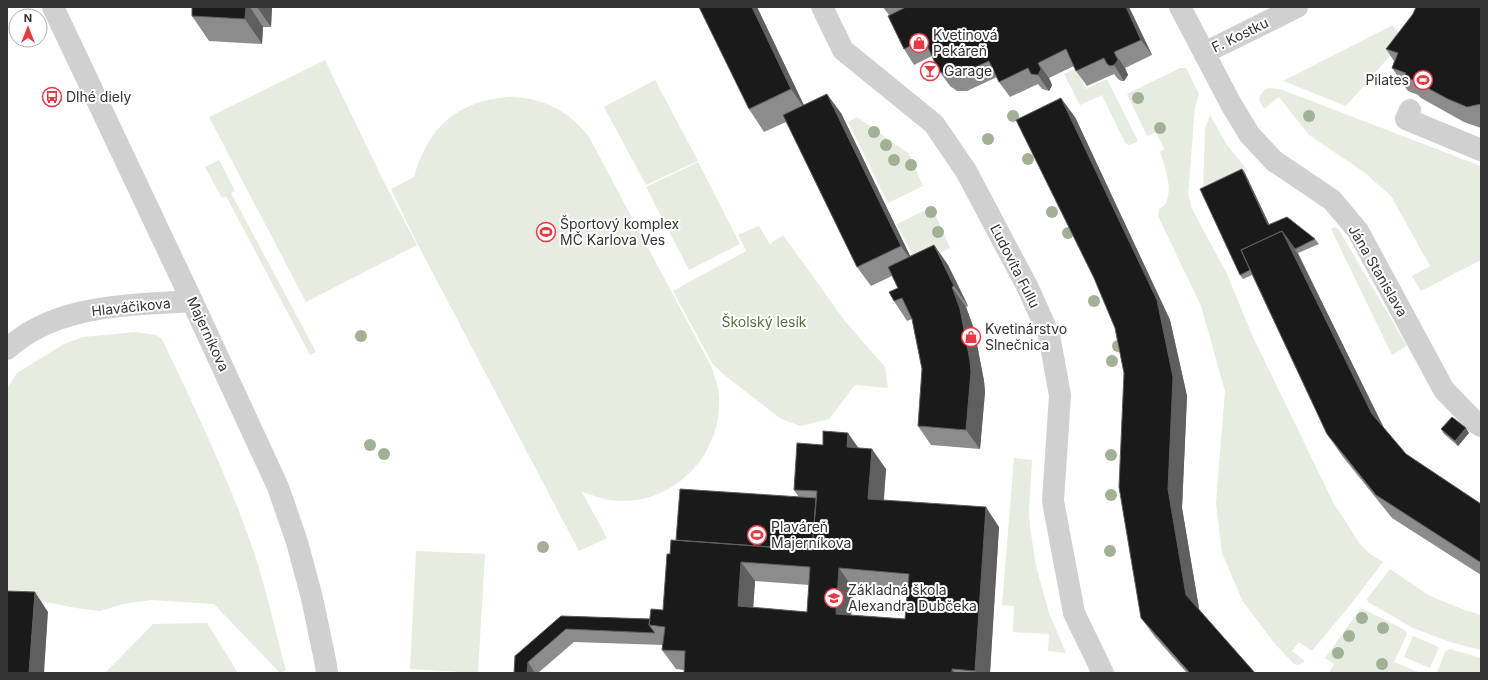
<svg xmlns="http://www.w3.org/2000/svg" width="1488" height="680" font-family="Inter,sans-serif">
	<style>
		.green { fill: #e6ecdf }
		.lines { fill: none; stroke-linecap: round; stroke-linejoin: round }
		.minor { stroke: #d0d0d0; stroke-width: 22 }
		.tertiary { stroke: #d0d0d0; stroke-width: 22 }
		.tree { fill: #a2b095 }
		.wall { fill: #8c8c8c; fill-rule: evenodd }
		.shaded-wall { fill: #5f5f5f }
		.building { fill: #1a1a1a; stroke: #5f5f5f; fill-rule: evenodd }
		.labels { text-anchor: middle; stroke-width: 4; stroke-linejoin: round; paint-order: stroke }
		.poi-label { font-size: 14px; fill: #333; stroke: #fff; text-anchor: start }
		.street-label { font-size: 14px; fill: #333; stroke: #fff }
		.park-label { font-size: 14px; fill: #56703f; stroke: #fff }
	</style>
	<rect width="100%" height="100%" fill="#fff"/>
	<path class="green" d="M 1393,25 L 1403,41 L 1346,106 L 1283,81 Z
		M 325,60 L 383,180 L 417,245 L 306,302 L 209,117 Z
		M 1076,68 L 1086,89 L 1107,79 L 1137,139 L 1137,142 L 1129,145 L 1125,143 L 1102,95 L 1080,105 L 1064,74 Z
		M 1180,68 L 1186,68 L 1199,94 L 1195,107 L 1188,195 L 1192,209 L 1227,274 L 1252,335 L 1333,502 L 1360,544 L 1370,554 L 1383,562 L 1351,604 L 1312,651 L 1299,642 L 1292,651 L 1305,661 L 1298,665 L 1294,664 L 1274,643 L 1242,600 L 1222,553 L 1216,503 L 1225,391 L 1201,306 L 1158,216 L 1159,209 C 1162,207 1165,205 1166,203 C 1173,187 1165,167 1160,152 L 1164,149 L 1156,132 L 1147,136 L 1127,94 Z
		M 655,80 L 698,161 L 646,185 L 604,107 Z
		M 1270,88 L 1280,89 L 1481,166 L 1481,260 L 1421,291 L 1412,276 L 1430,266 L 1391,196 L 1364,172 L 1309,135 L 1279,97 L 1264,109 L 1259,100 C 1261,93 1263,90 1270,88 Z
		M 509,97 C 541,97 570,111 589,137 L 711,366 C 714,375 718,385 719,395 C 723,451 678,502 621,501 C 607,501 595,496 582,492 L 607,538 L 579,551 L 416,241 L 391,189 L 414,177 C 428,128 456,101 509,97 Z
		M 1210,115 L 1227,145 L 1248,171 L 1203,193 L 1205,129 Z
		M 857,117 L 909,154 L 923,186 L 888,203 L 848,122 Z
		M 219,160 L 235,191 L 231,193 L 316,352 L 310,355 L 226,196 L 222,198 L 205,167 Z
		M 698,162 L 740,244 L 689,270 L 646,187 Z
		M 932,207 L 950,248 L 917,264 L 897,224 Z
		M 759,226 L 770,244 L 783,235 L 845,321 L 885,367 L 888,388 L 855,385 L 829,419 L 801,426 L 781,419 L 723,374 L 712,363 L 673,291 L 746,251 L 738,235 Z
		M 1335,227 L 1339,230 L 1407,346 L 1392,355 L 1331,229 Z
		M 136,332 L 156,335 L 162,339 C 197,413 233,487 258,565 C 269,600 276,635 286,670 L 280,673 L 214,604 L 151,600 L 123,604 L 100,611 L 76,608 L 52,603 L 7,599 L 7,388 L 17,373 L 64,344 L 83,337 Z
		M 1014,458 L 1032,460 L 1029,510 L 1030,527 L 1036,566 L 1049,613 L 1066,653 L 1048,651 L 1049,634 L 1013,632 L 1014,606 L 1002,605 Z
		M 416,551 L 485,554 L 478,673 L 410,669 Z
		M 1390,569 L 1430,596 L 1465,610 L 1481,615 L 1481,650 L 1450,642 L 1413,628 L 1368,602 L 1367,599 Z
		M 1361,608 L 1405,630 L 1407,634 L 1394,662 L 1421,673 L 1329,673 L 1334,664 L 1325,658 Z
		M 207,623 L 238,673 L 105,673 L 153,624 Z
		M 1413,636 L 1439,647 L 1430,668 L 1404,657 Z
		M 1450,649 L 1481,658 L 1481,673 L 1437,673 L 1445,652 Z"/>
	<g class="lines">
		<path class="minor" d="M 822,7 L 843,50 L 934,124 L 966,171 L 1028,288 L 1049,335 L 1060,395 L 1053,501 L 1074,613 L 1103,673
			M 1180,7 L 1231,104 L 1249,134 L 1274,161 L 1332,200 L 1358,231 L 1444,390 L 1476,423 L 1481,426
			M 1204,53 L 1297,7
			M 1410,110 L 1406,119 L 1481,150
			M 7,349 C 57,303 129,306 192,301"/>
		<path class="tertiary" d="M 53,7 L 192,301 L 278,487 L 297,542 L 312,598 L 325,660 L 327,673"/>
	</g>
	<g class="tree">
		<circle cx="1138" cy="98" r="6"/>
		<circle cx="1013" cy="116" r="6"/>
		<circle cx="1309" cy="116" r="6"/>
		<circle cx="1160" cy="128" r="6"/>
		<circle cx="874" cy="132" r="6"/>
		<circle cx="988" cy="139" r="6"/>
		<circle cx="886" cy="145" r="6"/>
		<circle cx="1028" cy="159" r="6"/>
		<circle cx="894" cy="160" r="6"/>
		<circle cx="911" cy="165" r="6"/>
		<circle cx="931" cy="212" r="6"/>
		<circle cx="1052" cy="212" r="6"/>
		<circle cx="938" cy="232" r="6"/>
		<circle cx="1068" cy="233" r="6"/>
		<circle cx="1094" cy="301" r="6"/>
		<circle cx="361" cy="336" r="6"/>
		<circle cx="1118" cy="346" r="6"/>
		<circle cx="1112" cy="361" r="6"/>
		<circle cx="370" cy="445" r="6"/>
		<circle cx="384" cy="454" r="6"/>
		<circle cx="1111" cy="455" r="6"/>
		<circle cx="1111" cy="495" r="6"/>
		<circle cx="543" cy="547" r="6"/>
		<circle cx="1110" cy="551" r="6"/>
		<circle cx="1362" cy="618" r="6"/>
		<circle cx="1383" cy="628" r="6"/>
		<circle cx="1349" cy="636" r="6"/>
		<circle cx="1338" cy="653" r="6"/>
		<circle cx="1382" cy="664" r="6"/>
	</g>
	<path class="wall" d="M 192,7 L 272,7 L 271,27 L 263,27 L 262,44 L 209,41 L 192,16 Z
		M 757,7 L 804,105 L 841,113 L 910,256 L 934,245 L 948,265 L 968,306 L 966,307 L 974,329 L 984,381 L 985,392 L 980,449 L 931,445 L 918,426 L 922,369 L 912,319 L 907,321 L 894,301 L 898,288 L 892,276 L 871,286 L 857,267 L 786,122 L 764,132 L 749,109 Z
		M 883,7 L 1129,7 L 1152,55 L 1125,68 L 1128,75 L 1124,81 L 1121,81 L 1118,79 L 1114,74 L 1087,86 L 1076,71 L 1074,66 L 1049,78 L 1052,85 L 1049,91 L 1042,89 L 1038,84 L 1010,97 L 999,82 L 997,77 L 967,91 L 957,91 L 950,86 L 939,71 L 932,56 L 914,65 L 904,49 L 889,15 Z
		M 1481,7 L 1481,128 L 1464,122 L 1421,98 L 1418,95 L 1408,91 L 1392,68 L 1394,61 L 1386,49 Z
		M 1075,117 L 1170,320 L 1187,396 L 1182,508 L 1199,609 L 1255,673 L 1187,673 L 1155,637 L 1141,618 L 1124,373 Z
		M 1242,169 L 1245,173 L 1269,225 L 1315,239 L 1319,244 L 1298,253 L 1383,427 L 1406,454 L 1481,504 L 1481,575 L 1392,518 L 1343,457 L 1327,434 L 1252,275 L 1243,279 L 1240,275 Z
		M 1441,429 L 1469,433 L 1458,446 L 1444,434 Z
		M 858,448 L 886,469 L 884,500 L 999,527 L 990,673 L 684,673 L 684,670 L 676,669 L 662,650 L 663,645 L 574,642 L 538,673 L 514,673 L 561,616 L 650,619 L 663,610 L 670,554 L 799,497 L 794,490 ZM 755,581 L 809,585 L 807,612 L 753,608 ZM 853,588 L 907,592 L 905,619 L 851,615 Z"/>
	<path class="shaded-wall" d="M 246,7 L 250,7 L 263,27 L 262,44 L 245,19 Z
		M 257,7 L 272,7 L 271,27 Z
		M 752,7 L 757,7 L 807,112 L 791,89 Z
		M 1126,7 L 1129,7 L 1152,55 L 1141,40 Z
		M 1114,52 L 1125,68 L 1128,75 L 1124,81 L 1114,65 Z
		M 1038,63 L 1049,78 L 1052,85 L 1049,91 L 1038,75 Z
		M 827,94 L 841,113 L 915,266 L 901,246 Z
		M 1061,98 L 1075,117 L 1170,320 L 1187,396 L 1182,508 L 1200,614 L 1186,595 L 1168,489 Z
		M 1242,169 L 1245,173 L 1272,230 L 1268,225 Z
		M 1282,231 L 1298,254 L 1388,436 L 1372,414 Z
		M 934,245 L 948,265 L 968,306 L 954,286 Z
		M 952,287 L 966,307 L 974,329 L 984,381 L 985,392 L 980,449 L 966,430 Z
		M 1466,428 L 1469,433 L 1458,446 L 1455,441 Z
		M 848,433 L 862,453 L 847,447 Z
		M 872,449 L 886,469 L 882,519 L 868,499 Z
		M 986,507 L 999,527 L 990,673 L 977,673 L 975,671 Z
		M 741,562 L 755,581 L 752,626 L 738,606 Z
		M 839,568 L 853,588 L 850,633 L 836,614 Z
		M 35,592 L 48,612 L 44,673 L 29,673 Z
		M 528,662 L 535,673 L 527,673 Z
		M 952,669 L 955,673 L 952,673 Z"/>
	<path class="building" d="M 192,7 L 246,7 L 245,19 L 192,16 Z
		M 699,7 L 752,7 L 791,89 L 749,109 Z
		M 906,7 L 1126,7 L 1141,40 L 1114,52 L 1118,60 L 1114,65 L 1110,66 L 1107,64 L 1104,58 L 1076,71 L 1066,49 L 1038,63 L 1041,69 L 1038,75 L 1031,74 L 1028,68 L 999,82 L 989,61 L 956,76 L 947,76 L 939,71 L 924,39 L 904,49 L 888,16 Z
		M 1416,7 L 1481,7 L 1481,104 L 1467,107 L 1448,99 L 1405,76 L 1406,73 L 1392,68 L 1398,53 L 1386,49 L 1413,14 Z
		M 827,94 L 901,246 L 857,267 L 783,115 Z
		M 1061,98 L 1157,300 L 1173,377 L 1168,489 L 1186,595 L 1255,673 L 1190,673 L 1141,618 L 1119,487 L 1124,373 L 1115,328 L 1094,278 L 1016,120 Z
		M 1242,169 L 1268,225 L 1287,217 L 1315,239 L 1295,249 L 1282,231 L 1241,250 L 1250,270 L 1240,275 L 1200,189 Z
		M 1282,231 L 1372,414 L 1406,454 L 1481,504 L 1481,562 L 1480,562 L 1376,495 L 1327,434 L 1241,250 Z
		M 934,245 L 954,286 L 952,287 L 960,309 L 970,361 L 971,372 L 966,430 L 918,426 L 922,369 L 912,319 L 902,298 L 894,301 L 889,292 L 898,288 L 888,267 Z
		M 1452,417 L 1466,428 L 1455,441 L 1441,429 Z
		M 823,431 L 848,433 L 847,447 L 872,449 L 868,499 L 986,507 L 975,671 L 952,669 L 952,673 L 684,673 L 685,651 L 662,650 L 665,627 L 649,625 L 651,609 L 663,610 L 667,554 L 670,554 L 671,540 L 812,550 L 817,491 L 794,490 L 797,443 L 823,445 ZM 741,562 L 810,567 L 807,612 L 738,606 ZM 839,568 L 909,574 L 905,619 L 836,614 Z
		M 680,489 L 816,498 L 812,550 L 676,540 Z
		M 7,591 L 35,592 L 29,673 L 7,673 Z
		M 561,616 L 650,619 L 649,625 L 655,633 L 566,629 L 528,662 L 527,673 L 514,673 L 515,656 Z"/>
	<defs>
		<g id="shop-ring" transform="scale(1)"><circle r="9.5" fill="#fff" stroke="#e63946" stroke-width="1.5"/><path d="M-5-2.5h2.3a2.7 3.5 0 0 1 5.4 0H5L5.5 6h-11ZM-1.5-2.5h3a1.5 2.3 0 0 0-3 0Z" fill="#e63946"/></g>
		<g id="bar-ring" transform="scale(1)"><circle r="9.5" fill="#fff" stroke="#e63946" stroke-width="1.5"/><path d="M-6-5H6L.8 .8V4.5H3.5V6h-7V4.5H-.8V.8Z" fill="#e63946"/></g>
		<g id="stadium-ring" transform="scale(1)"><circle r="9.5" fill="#fff" stroke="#e63946" stroke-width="1.5"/><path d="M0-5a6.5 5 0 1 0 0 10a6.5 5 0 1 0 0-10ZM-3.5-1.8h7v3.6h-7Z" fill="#e63946"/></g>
		<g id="bus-ring" transform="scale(1)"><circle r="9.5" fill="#fff" stroke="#e63946" stroke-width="1.5"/><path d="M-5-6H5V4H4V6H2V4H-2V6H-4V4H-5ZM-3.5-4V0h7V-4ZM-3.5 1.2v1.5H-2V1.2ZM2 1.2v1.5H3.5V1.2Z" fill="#e63946"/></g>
		<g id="school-ring" transform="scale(1)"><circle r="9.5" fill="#fff" stroke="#e63946" stroke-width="1.5"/><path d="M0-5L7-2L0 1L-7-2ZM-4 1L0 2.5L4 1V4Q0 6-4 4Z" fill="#e63946"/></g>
	</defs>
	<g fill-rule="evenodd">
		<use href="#shop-ring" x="919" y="43"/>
		<use href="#bar-ring" x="930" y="71"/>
		<use href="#stadium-ring" x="1423" y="80"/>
		<use href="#bus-ring" x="52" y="97"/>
		<use href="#stadium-ring" x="546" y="232"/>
		<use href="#shop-ring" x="971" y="337"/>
		<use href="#stadium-ring" x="757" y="535"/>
		<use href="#school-ring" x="834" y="598"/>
	</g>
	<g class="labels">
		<g class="poi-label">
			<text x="933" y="40">Kvetinová<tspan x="933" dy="16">Pekáreň</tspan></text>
			<text x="944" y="76">Garage</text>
			<text x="1409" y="85" text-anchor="end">Pilates</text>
			<text x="66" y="102">Dlhé diely</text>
			<text x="560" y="229">Športový komplex<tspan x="560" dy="16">MČ Karlova Ves</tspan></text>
			<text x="985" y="334">Kvetinárstvo<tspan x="985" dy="16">Slnečnica</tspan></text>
			<text x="771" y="532">Plaváreň<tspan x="771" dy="16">Majerníkova</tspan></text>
			<text x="848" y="595">Základná škola<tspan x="848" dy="16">Alexandra Dubčeka</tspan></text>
		</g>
		<g class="street-label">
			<text transform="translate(1240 35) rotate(-26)" y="5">F. Kostku</text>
			<text transform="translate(1015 266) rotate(63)" y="5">Ľudovíta Fullu</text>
			<text transform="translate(1378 271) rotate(60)" y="5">Jána Stanislava</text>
			<text transform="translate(131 307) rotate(-6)" y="5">Hlaváčikova</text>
			<text transform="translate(208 334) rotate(65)" y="5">Majerníkova</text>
		</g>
		<g class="park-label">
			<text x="764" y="327">Školský lesík</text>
		</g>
	</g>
	<rect width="1488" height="680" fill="none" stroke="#333333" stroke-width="16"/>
	<g transform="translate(28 28)"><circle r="19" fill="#ffffff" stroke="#adadad"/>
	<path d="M0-3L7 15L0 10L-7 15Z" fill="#e63946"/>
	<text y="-6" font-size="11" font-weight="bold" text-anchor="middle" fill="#333333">N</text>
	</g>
</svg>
